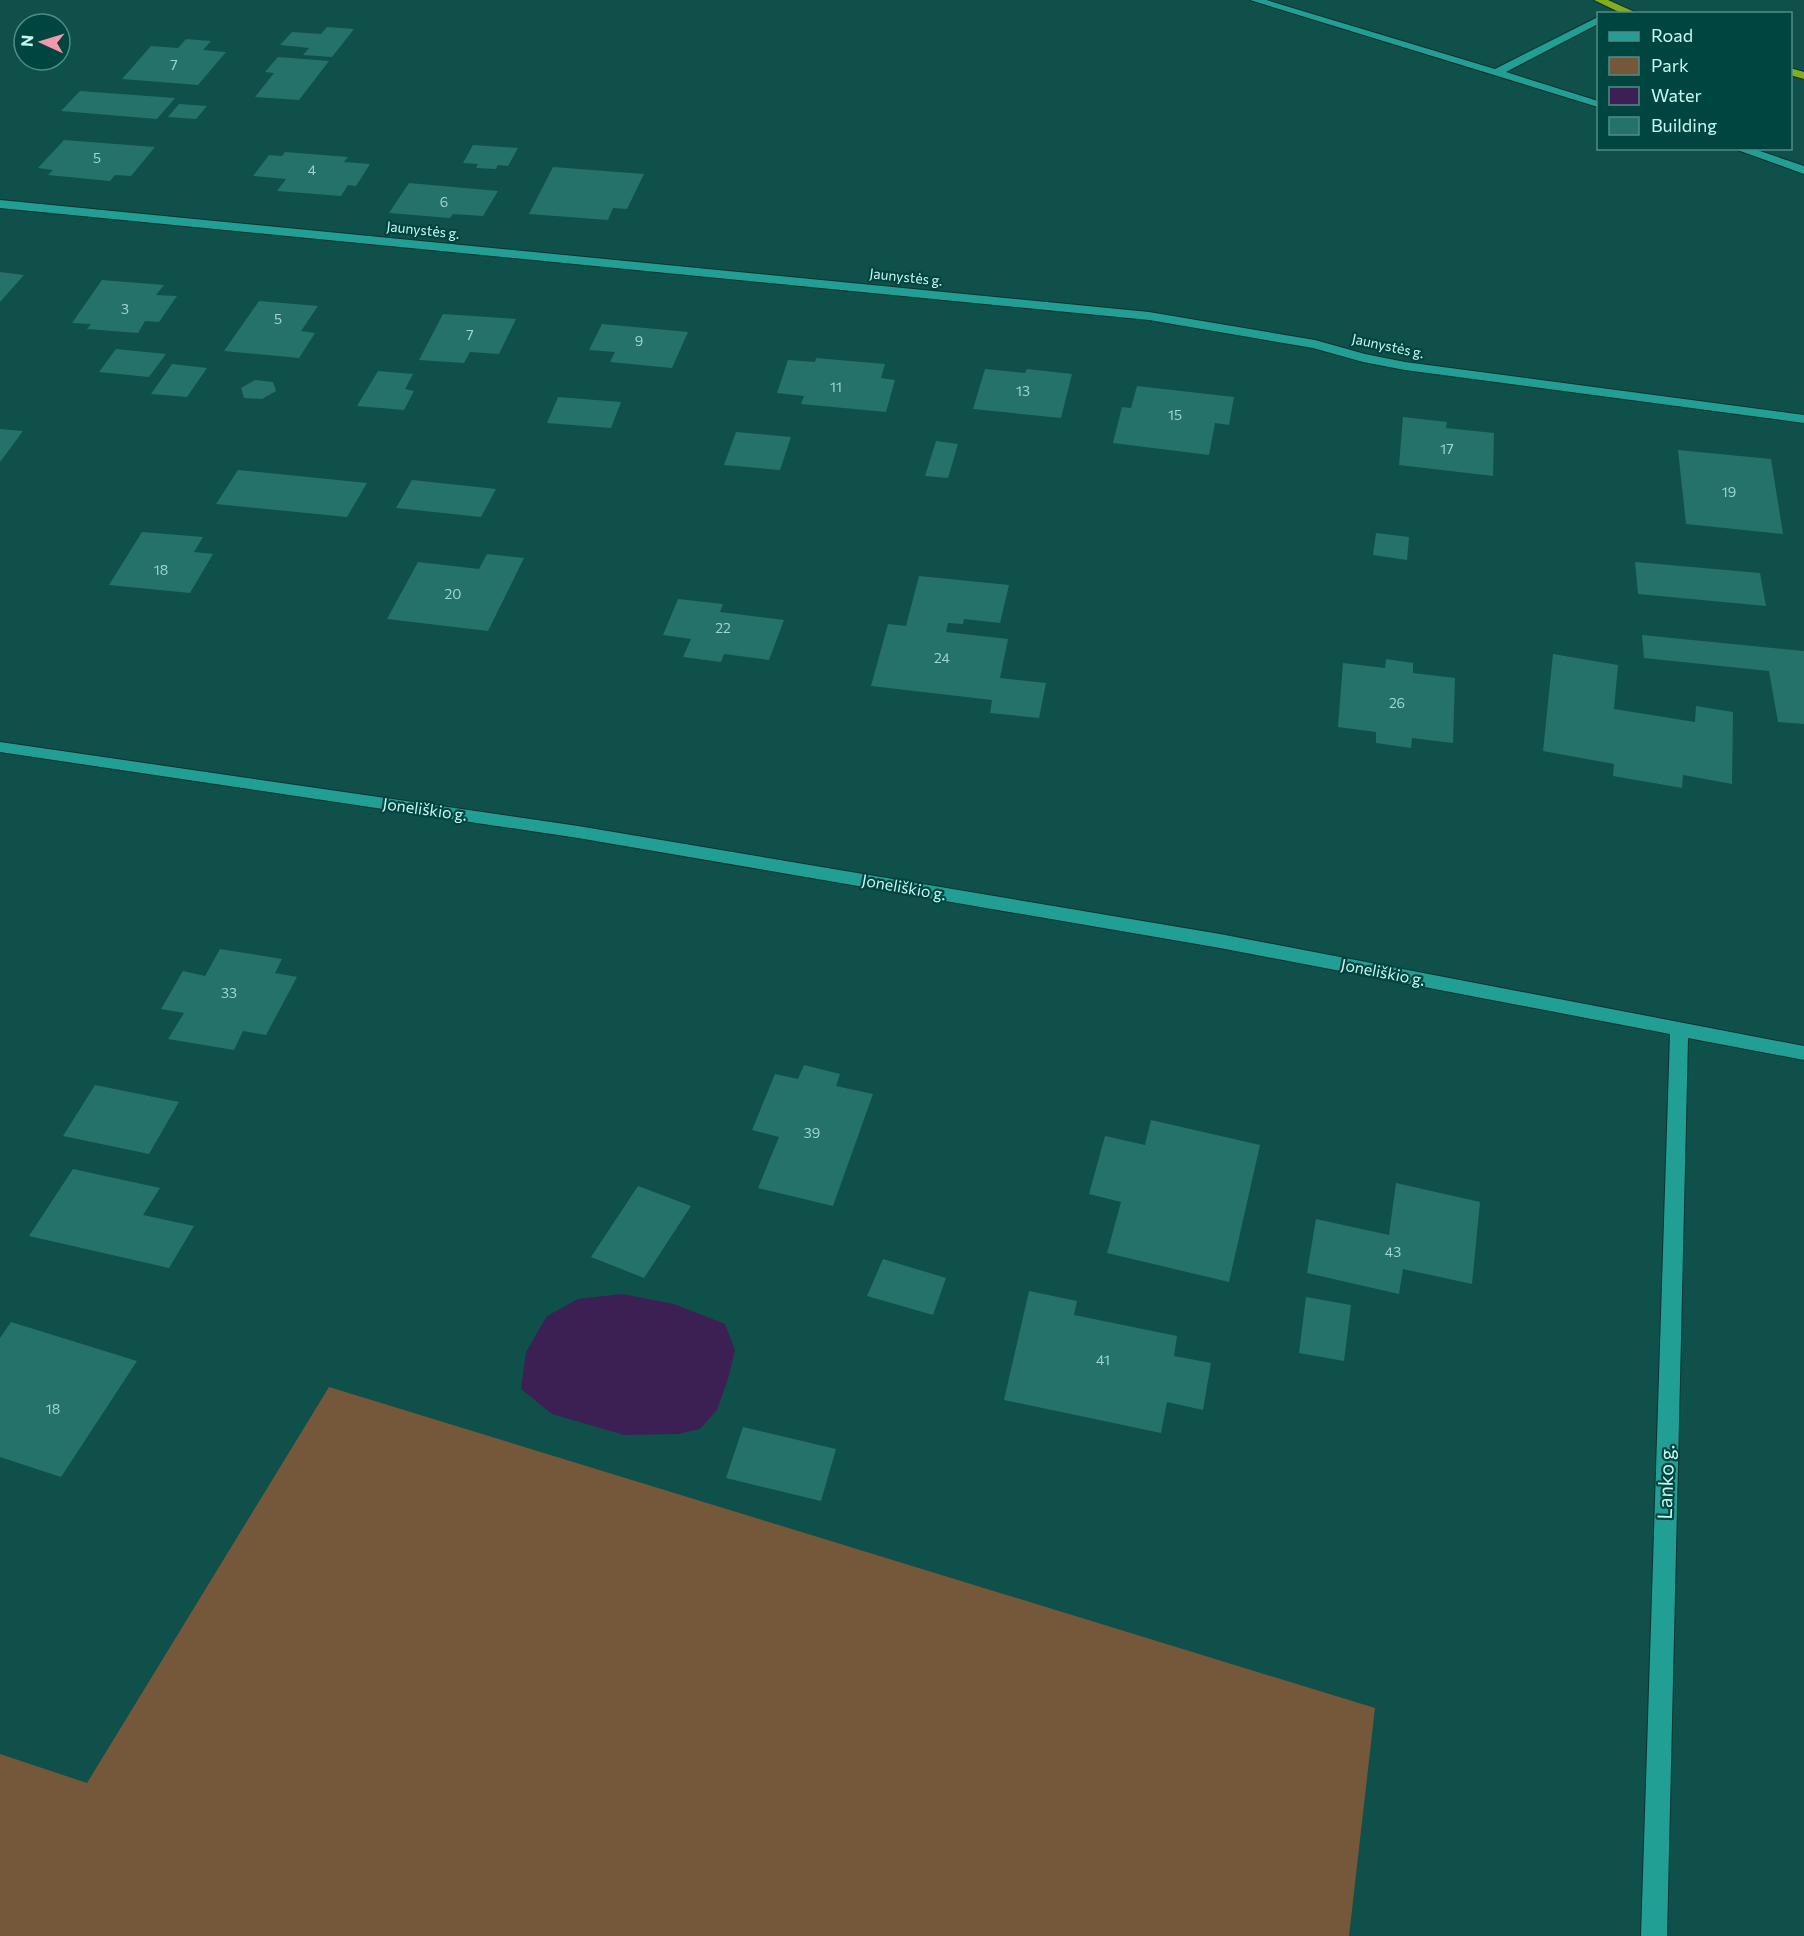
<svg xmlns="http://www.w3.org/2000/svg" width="1804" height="1936" font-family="Commissioner,sans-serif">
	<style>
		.green { fill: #75583a }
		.water { fill: #3c2054 }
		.building { fill: #25726b }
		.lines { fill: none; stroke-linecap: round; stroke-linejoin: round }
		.minor-casing { stroke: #0e322f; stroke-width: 2 }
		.highway-casing { stroke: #0e322f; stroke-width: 2 }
		.minor { fill: #219f94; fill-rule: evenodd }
		.highway { fill: #81ad1e; fill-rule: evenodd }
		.labels { text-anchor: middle; stroke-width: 4.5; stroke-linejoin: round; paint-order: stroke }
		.number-label { font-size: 14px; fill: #9ed6d0 }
		.far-street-label { font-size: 14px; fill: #c6f8f1; stroke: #004540 }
		.street-label { font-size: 16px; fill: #c6f8f1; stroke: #004540 }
		.near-street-label { font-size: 20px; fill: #c6f8f1; stroke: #004540 }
	</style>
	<rect width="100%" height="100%" fill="#0f504a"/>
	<path class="green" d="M 329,1387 L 1375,1708 L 1349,1936 L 0,1936 L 0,1754 L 87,1783 Z"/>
	<path class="water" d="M 622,1294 L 674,1304 L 725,1324 L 735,1350 L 728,1379 L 717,1410 L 700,1429 L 678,1434 L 624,1435 L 552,1414 L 521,1389 L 526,1352 L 547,1316 L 578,1299 Z"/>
	<path class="building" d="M 327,27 L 354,29 L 332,57 L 303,55 L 309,48 L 280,45 L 292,32 L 321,34 Z
		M 186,39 L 211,41 L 203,50 L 226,52 L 198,85 L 122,79 L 151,46 L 178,48 Z
		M 278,57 L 329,61 L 299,100 L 255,97 L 274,73 L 265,72 Z
		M 80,91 L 175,98 L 157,119 L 61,111 Z
		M 179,104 L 207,106 L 196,119 L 168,117 Z
		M 64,140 L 155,147 L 131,176 L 115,175 L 110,181 L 48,175 L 53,170 L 38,168 Z
		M 473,145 L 518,148 L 508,166 L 498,165 L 496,169 L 476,168 L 478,164 L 463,163 Z
		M 285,152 L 348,157 L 344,162 L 370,164 L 356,186 L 348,185 L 341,196 L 277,191 L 286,179 L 253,176 L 269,155 L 282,156 Z
		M 553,167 L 644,174 L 627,209 L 613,208 L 608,220 L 529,214 Z
		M 409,183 L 498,191 L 483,216 L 453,214 L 450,218 L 389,213 Z
		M 0,272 L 24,275 L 0,302 Z
		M 102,280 L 164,285 L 156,295 L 177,296 L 159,322 L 145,321 L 138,333 L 87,329 L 91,324 L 72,323 Z
		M 259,301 L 318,306 L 301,331 L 315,333 L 299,358 L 224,351 Z
		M 443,314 L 516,319 L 499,354 L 470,352 L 464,363 L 419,360 Z
		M 602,324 L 688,332 L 672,368 L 610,362 L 615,352 L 589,350 Z
		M 116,349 L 166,354 L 149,377 L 99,372 Z
		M 816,358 L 885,364 L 881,378 L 895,380 L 886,412 L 801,404 L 804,396 L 777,393 L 788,360 L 815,362 Z
		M 172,364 L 207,368 L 187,397 L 151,394 Z
		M 985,369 L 1025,373 L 1027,369 L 1072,374 L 1061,418 L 973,409 Z
		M 378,371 L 413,374 L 405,389 L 414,391 L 404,410 L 357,406 Z
		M 255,380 L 273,382 L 276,391 L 262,399 L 244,398 L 241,388 Z
		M 1137,386 L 1234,397 L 1229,425 L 1215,423 L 1209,455 L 1113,443 L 1122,407 L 1131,408 Z
		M 558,397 L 621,402 L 611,428 L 547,423 Z
		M 1403,417 L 1447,422 L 1446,428 L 1494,433 L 1493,476 L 1399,465 Z
		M 0,429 L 23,431 L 0,462 Z
		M 736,432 L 791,437 L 780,470 L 724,465 Z
		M 936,441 L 958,444 L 948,478 L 925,476 Z
		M 1678,450 L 1771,459 L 1783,534 L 1686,524 Z
		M 238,470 L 367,483 L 347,517 L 216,504 Z
		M 412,480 L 496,489 L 481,517 L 396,508 Z
		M 142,532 L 203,537 L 194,552 L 213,554 L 190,593 L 109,585 Z
		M 1376,533 L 1409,537 L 1407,560 L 1373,555 Z
		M 487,554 L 524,558 L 488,631 L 387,619 L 418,562 L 479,569 Z
		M 1635,562 L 1760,573 L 1766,606 L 1638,594 Z
		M 919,576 L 1009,585 L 1000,623 L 964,619 L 963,624 L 948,623 L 946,632 L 1008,639 L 1000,678 L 1046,683 L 1039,718 L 990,713 L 992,700 L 871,686 L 888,624 L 906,626 Z
		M 678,599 L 723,604 L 720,612 L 784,620 L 769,660 L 724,654 L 721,662 L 683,657 L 691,639 L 663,635 Z
		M 1642,635 L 1804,651 L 1804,724 L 1778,722 L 1769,671 L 1644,658 Z
		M 1553,654 L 1618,665 L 1614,709 L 1695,722 L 1696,706 L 1733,712 L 1732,784 L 1683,775 L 1682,788 L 1613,776 L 1614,764 L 1543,751 Z
		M 1386,659 L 1413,663 L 1413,673 L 1455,678 L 1453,743 L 1412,738 L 1411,748 L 1376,743 L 1376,732 L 1338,727 L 1343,663 L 1385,668 Z
		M 220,949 L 282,959 L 275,973 L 297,977 L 266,1035 L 243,1031 L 234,1050 L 168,1039 L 184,1013 L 161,1009 L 183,971 L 205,976 Z
		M 804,1065 L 840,1074 L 836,1086 L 873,1094 L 833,1206 L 758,1188 L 779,1137 L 752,1130 L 775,1074 L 798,1079 Z
		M 95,1085 L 179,1102 L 149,1154 L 63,1136 Z
		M 1151,1120 L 1260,1145 L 1229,1282 L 1107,1253 L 1121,1202 L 1089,1194 L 1105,1136 L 1145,1145 Z
		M 73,1169 L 160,1188 L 143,1215 L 194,1226 L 169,1268 L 29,1236 Z
		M 1396,1183 L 1480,1202 L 1472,1284 L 1403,1269 L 1399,1294 L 1307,1273 L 1316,1219 L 1389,1235 Z
		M 638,1186 L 691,1206 L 644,1278 L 591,1257 Z
		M 883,1259 L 946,1278 L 933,1315 L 867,1296 Z
		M 1029,1291 L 1077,1301 L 1074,1315 L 1177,1336 L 1174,1356 L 1211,1363 L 1203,1410 L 1167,1402 L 1161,1433 L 1004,1400 Z
		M 1306,1297 L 1351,1305 L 1344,1361 L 1299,1353 Z
		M 11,1322 L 137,1361 L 61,1477 L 0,1457 L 0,1338 Z
		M 743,1427 L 836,1449 L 821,1501 L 726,1478 Z"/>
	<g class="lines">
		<g class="minor-casing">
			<path id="minor" d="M 1250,0 L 1266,0 L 1495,69 L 1598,17 L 1598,24 L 1506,72 L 1598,101 L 1598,107 Z
				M 1732,148 L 1751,148 L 1804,166 L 1804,174 Z
				M 0,200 L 1149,312 L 1315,340 L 1365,354 L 1405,362 L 1804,415 L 1804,423 L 1405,370 L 1363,362 L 1313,348 L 1149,320 L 0,208 Z
				M 0,742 L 578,826 L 1220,934 L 1804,1046 L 1804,1060 L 1688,1038 L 1667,1936 L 1641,1936 L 1670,1034 L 1220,948 L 578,838 L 0,752 Z"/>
		</g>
		<g class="highway-casing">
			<path id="highway" d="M 1594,0 L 1608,0 L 1639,14 L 1623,14 Z
				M 1790,68 L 1804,72 L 1804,79 L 1790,75 Z"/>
		</g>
		<use href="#minor" class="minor"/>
		<use href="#highway" class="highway"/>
	</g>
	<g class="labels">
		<g class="number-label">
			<text x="174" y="70">7</text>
			<text x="97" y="163">5</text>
			<text x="312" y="175">4</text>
			<text x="444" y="207">6</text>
			<text x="125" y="314">3</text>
			<text x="278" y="324">5</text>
			<text x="470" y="340">7</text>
			<text x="639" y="346">9</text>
			<text x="836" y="392">11</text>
			<text x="1023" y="396">13</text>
			<text x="1175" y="420">15</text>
			<text x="1447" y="454">17</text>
			<text x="1729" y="497">19</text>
			<text x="161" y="575">18</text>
			<text x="453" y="599">20</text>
			<text x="723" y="633">22</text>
			<text x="942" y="663">24</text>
			<text x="1397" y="708">26</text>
			<text x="229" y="998">33</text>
			<text x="812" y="1138">39</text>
			<text x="1393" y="1257">43</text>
			<text x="1103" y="1365">41</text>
			<text x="53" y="1414">18</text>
		</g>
		<g class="far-street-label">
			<text transform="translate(423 230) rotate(6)" y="5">Jaunystės g.</text>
			<text transform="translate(906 277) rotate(6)" y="5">Jaunystės g.</text>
			<text transform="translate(1388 346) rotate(12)" y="5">Jaunystės g.</text>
		</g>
		<g class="street-label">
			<text transform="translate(425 809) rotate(8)" y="6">Joneliškio g.</text>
			<text transform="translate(904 887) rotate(10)" y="6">Joneliškio g.</text>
			<text transform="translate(1383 972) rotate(11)" y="6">Joneliškio g.</text>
		</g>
		<g class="near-street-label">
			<text transform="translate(1666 1482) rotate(-88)" y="7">Lanko g.</text>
		</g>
	</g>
	<rect x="1597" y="12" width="195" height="138" fill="#004540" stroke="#4f8d87" stroke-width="1.5"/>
	<rect x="1609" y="32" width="30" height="9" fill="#219f94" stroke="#4f8d87" stroke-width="1.5"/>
	<text x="1651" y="42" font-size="18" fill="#c6f8f1">Road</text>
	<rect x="1609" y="57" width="30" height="18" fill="#75583a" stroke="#4f8d87" stroke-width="1.5"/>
	<text x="1651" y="72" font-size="18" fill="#c6f8f1">Park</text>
	<rect x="1609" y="87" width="30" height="18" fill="#3c2054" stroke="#4f8d87" stroke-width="1.5"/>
	<text x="1651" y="102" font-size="18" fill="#c6f8f1">Water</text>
	<rect x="1609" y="117" width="30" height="18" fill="#25726b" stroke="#4f8d87" stroke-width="1.5"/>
	<text x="1651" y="132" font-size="18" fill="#c6f8f1">Building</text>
	<g transform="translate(42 42) rotate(274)"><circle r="28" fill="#004540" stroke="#4f8d87" stroke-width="1.5"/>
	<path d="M0-4.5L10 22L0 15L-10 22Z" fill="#f29aac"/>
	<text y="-9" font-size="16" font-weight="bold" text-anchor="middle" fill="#c6f8f1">N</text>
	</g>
</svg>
